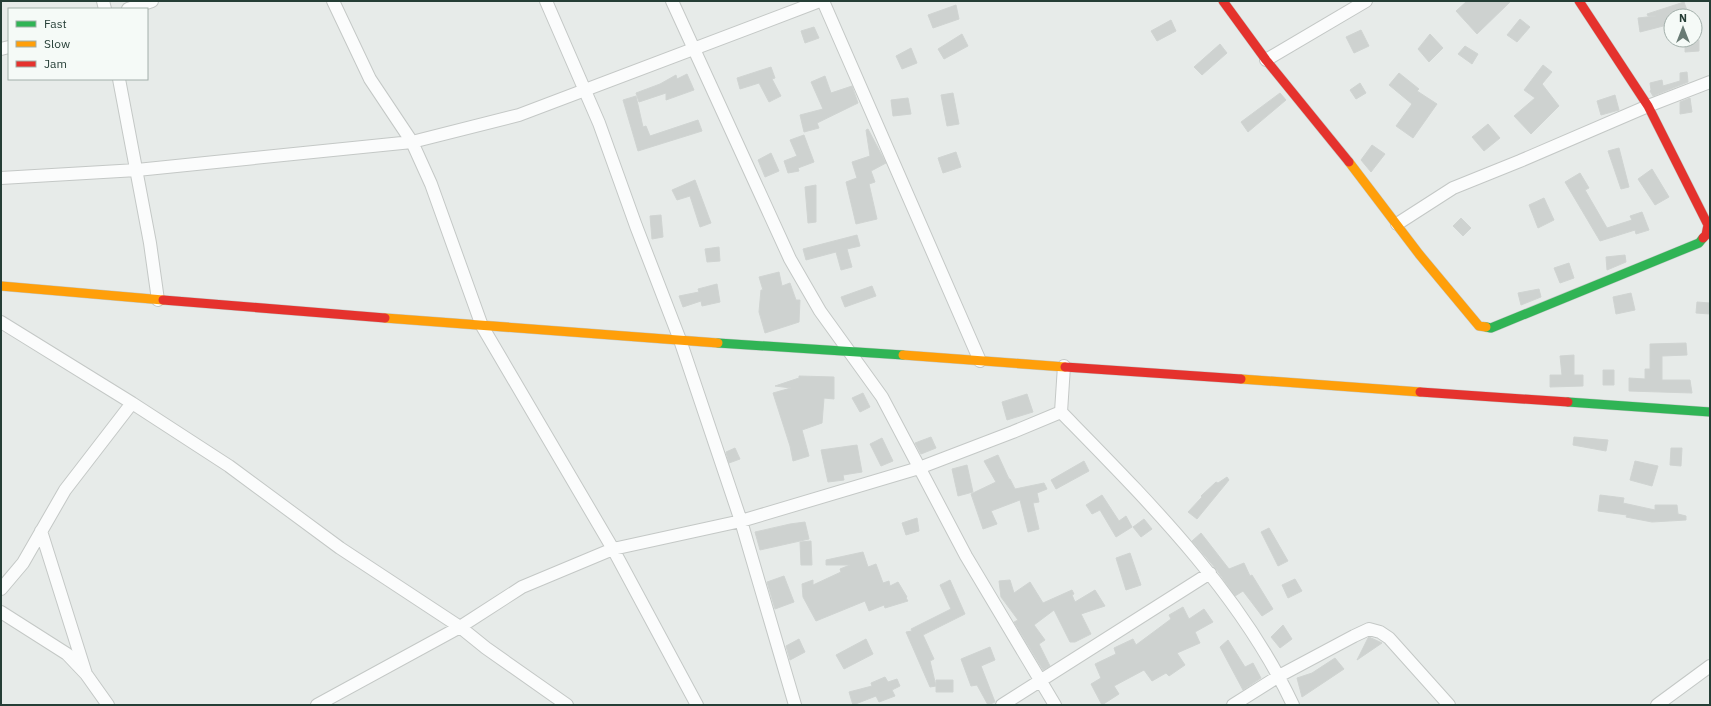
<svg xmlns="http://www.w3.org/2000/svg" width="1711" height="706" font-family="'IBM Plex Sans',sans-serif">
	<style>
		.building { fill: #ced2d0; stroke: #d0d4d2 }
		.lines { fill: none; stroke-linecap: round; stroke-linejoin: round }
		.street-casing { stroke: #c4c8c6; stroke-width: 14 }
		.fast-casing { stroke: #c3c9c6; stroke-width: 10 }
		.slow-casing { stroke: #c3c9c6; stroke-width: 10 }
		.jam-casing { stroke: #c3c9c6; stroke-width: 10 }
		.street { stroke: #fbfcfc; stroke-width: 12 }
		.fast { stroke: #30b455; stroke-width: 9 }
		.slow { stroke: #ff9f0a; stroke-width: 9 }
		.jam { stroke: #e5322d; stroke-width: 9 }
	</style>
	<rect width="100%" height="100%" fill="#e7ebe9"/>
	<path class="building" d="M 1467,1 L 1511,1 L 1477,34 L 1456,11 Z
		M 1684,2 L 1689,16 L 1671,16 L 1671,24 L 1640,32 L 1638,18 L 1656,16 L 1648,16 L 1647,14 Z
		M 956,5 L 959,19 L 933,28 L 928,15 Z
		M 1520,19 L 1530,27 L 1517,42 L 1507,35 Z
		M 1171,20 L 1176,31 L 1157,41 L 1151,31 Z
		M 814,27 L 819,38 L 805,43 L 801,31 Z
		M 1361,30 L 1369,46 L 1354,53 L 1346,37 Z
		M 962,34 L 968,46 L 944,59 L 938,49 Z
		M 1430,34 L 1443,48 L 1429,62 L 1418,49 Z
		M 1685,40 L 1699,40 L 1699,51 L 1685,52 Z
		M 1220,44 L 1227,53 L 1202,75 L 1194,67 Z
		M 1465,46 L 1478,54 L 1472,64 L 1458,54 Z
		M 911,48 L 917,63 L 902,69 L 896,56 Z
		M 1543,65 L 1552,72 L 1542,84 L 1559,106 L 1531,134 L 1514,116 L 1535,98 L 1524,90 Z
		M 771,67 L 775,78 L 772,79 L 781,96 L 769,102 L 759,83 L 740,89 L 737,78 Z
		M 1687,72 L 1688,82 L 1653,96 L 1650,91 L 1651,90 L 1650,83 L 1662,80 L 1663,86 L 1680,81 L 1680,73 Z
		M 1399,73 L 1419,89 L 1417,91 L 1437,104 L 1413,138 L 1396,126 L 1412,104 L 1389,85 Z
		M 687,74 L 694,90 L 666,100 L 666,93 L 639,102 L 636,93 L 660,84 L 676,75 L 677,79 Z
		M 825,76 L 831,93 L 852,86 L 858,103 L 817,123 L 819,128 L 804,132 L 800,115 L 823,109 L 811,82 Z
		M 1360,83 L 1366,93 L 1356,99 L 1350,90 Z
		M 953,93 L 959,124 L 947,126 L 941,95 Z
		M 1280,93 L 1286,100 L 1248,132 L 1241,122 Z
		M 1615,95 L 1619,110 L 1601,115 L 1597,101 Z
		M 636,96 L 643,127 L 646,126 L 650,136 L 698,120 L 702,131 L 638,151 L 623,100 Z
		M 908,98 L 911,114 L 893,116 L 891,100 Z
		M 1690,98 L 1692,112 L 1680,114 L 1680,102 Z
		M 1488,124 L 1500,138 L 1484,151 L 1472,137 Z
		M 868,129 L 886,163 L 871,171 L 875,182 L 869,184 L 877,219 L 856,224 L 846,182 L 857,178 L 852,162 L 870,156 L 866,130 Z
		M 804,135 L 814,162 L 798,168 L 799,171 L 788,173 L 784,161 L 797,156 L 790,140 Z
		M 1372,145 L 1385,154 L 1371,172 L 1361,160 Z
		M 1619,148 L 1629,187 L 1621,189 L 1608,151 Z
		M 956,152 L 961,167 L 943,173 L 938,158 Z
		M 771,153 L 779,171 L 765,177 L 758,160 Z
		M 1652,169 L 1669,197 L 1655,205 L 1638,179 Z
		M 1580,173 L 1589,188 L 1585,190 L 1607,228 L 1632,220 L 1630,216 L 1642,212 L 1649,230 L 1636,234 L 1635,230 L 1600,241 L 1565,182 Z
		M 695,180 L 711,223 L 700,227 L 690,196 L 677,200 L 672,190 Z
		M 816,185 L 816,222 L 808,223 L 805,187 Z
		M 1544,198 L 1554,220 L 1538,228 L 1529,205 Z
		M 661,215 L 663,237 L 652,239 L 650,216 Z
		M 1461,218 L 1471,228 L 1463,236 L 1453,226 Z
		M 857,235 L 860,246 L 847,249 L 852,267 L 841,270 L 836,252 L 806,260 L 803,249 Z
		M 719,247 L 720,261 L 707,262 L 705,249 Z
		M 1625,255 L 1626,262 L 1607,270 L 1606,257 Z
		M 1569,263 L 1574,278 L 1560,283 L 1554,268 Z
		M 779,272 L 782,286 L 790,283 L 796,300 L 800,300 L 799,322 L 765,333 L 759,312 L 761,290 L 763,290 L 759,277 Z
		M 717,284 L 720,302 L 702,306 L 701,301 L 683,307 L 679,296 L 699,292 L 698,289 Z
		M 872,286 L 876,296 L 845,307 L 841,297 Z
		M 1539,289 L 1541,297 L 1521,305 L 1518,293 Z
		M 1631,293 L 1635,310 L 1616,314 L 1613,297 Z
		M 1697,302 L 1710,303 L 1710,314 L 1696,313 Z
		M 1686,343 L 1687,355 L 1662,356 L 1662,380 L 1690,380 L 1692,393 L 1629,391 L 1629,378 L 1645,379 L 1645,369 L 1650,369 L 1650,344 Z
		M 1574,355 L 1574,375 L 1583,375 L 1583,386 L 1550,387 L 1550,375 L 1562,375 L 1560,356 Z
		M 1603,370 L 1614,370 L 1614,385 L 1603,385 Z
		M 799,376 L 834,377 L 834,399 L 824,398 L 822,423 L 802,430 L 809,456 L 793,461 L 790,446 L 773,393 L 791,388 L 775,386 L 799,378 Z
		M 863,393 L 870,407 L 860,412 L 852,398 Z
		M 1027,394 L 1033,412 L 1007,420 L 1002,402 Z
		M 931,437 L 936,448 L 921,454 L 915,443 Z
		M 1574,437 L 1608,440 L 1606,451 L 1573,445 Z
		M 882,438 L 893,461 L 881,466 L 870,444 Z
		M 857,445 L 862,472 L 843,475 L 844,480 L 828,482 L 821,450 Z
		M 735,448 L 740,459 L 729,463 L 726,452 Z
		M 1671,448 L 1682,448 L 1681,466 L 1670,465 Z
		M 998,455 L 1009,479 L 1010,479 L 1015,489 L 1044,483 L 1047,489 L 1037,493 L 1039,502 L 1033,503 L 1039,529 L 1028,532 L 1020,500 L 991,511 L 997,524 L 983,529 L 971,494 L 996,482 L 984,461 Z
		M 1084,461 L 1089,471 L 1056,489 L 1051,480 Z
		M 1635,461 L 1658,466 L 1652,486 L 1630,480 Z
		M 967,465 L 973,492 L 958,496 L 952,469 Z
		M 1227,477 L 1229,480 L 1197,519 L 1188,512 L 1202,497 L 1201,496 L 1216,482 L 1218,483 Z
		M 1102,495 L 1119,521 L 1126,516 L 1132,527 L 1116,537 L 1100,510 L 1092,514 L 1086,505 Z
		M 1600,495 L 1624,498 L 1623,503 L 1655,510 L 1655,505 L 1677,505 L 1678,514 L 1686,516 L 1686,520 L 1652,522 L 1626,517 L 1627,515 L 1598,511 Z
		M 917,518 L 919,531 L 906,535 L 902,523 Z
		M 1144,519 L 1152,529 L 1141,537 L 1133,527 Z
		M 805,522 L 809,539 L 760,550 L 755,532 L 790,524 Z
		M 1269,528 L 1288,561 L 1278,566 L 1261,532 Z
		M 1201,533 L 1229,569 L 1244,563 L 1250,576 L 1252,575 L 1273,609 L 1262,616 L 1243,591 L 1235,596 L 1216,569 L 1192,541 Z
		M 811,541 L 812,565 L 801,565 L 800,542 Z
		M 863,552 L 868,567 L 876,564 L 883,583 L 889,581 L 890,586 L 898,582 L 907,597 L 906,598 L 908,601 L 885,608 L 884,605 L 869,611 L 865,601 L 816,621 L 803,597 L 802,584 L 813,580 L 813,585 L 841,572 L 840,569 L 850,565 L 826,565 L 826,560 Z
		M 1130,553 L 1141,585 L 1126,590 L 1116,558 Z
		M 784,576 L 794,602 L 775,609 L 767,582 Z
		M 1295,579 L 1302,591 L 1288,598 L 1282,585 Z
		M 950,580 L 965,614 L 923,635 L 934,659 L 930,661 L 936,686 L 930,687 L 906,632 L 912,631 L 911,629 L 951,609 L 940,585 Z
		M 1010,580 L 1014,593 L 1030,582 L 1043,603 L 1072,590 L 1074,594 L 1072,595 L 1075,602 L 1095,590 L 1105,606 L 1081,614 L 1091,634 L 1075,642 L 1070,642 L 1054,610 L 1034,625 L 1045,640 L 1039,644 L 1050,666 L 1043,670 L 1014,622 L 1018,620 L 1001,597 L 999,581 Z
		M 1183,607 L 1189,619 L 1204,609 L 1213,622 L 1195,632 L 1200,643 L 1177,653 L 1185,665 L 1169,676 L 1166,673 L 1152,681 L 1144,670 L 1114,686 L 1119,694 L 1102,705 L 1091,684 L 1101,678 L 1095,664 L 1116,654 L 1114,648 L 1133,639 L 1136,645 L 1171,619 L 1169,615 Z
		M 1283,625 L 1292,639 L 1280,648 L 1271,637 Z
		M 1369,637 L 1382,643 L 1357,660 L 1368,638 Z
		M 799,639 L 805,652 L 790,660 L 786,646 Z
		M 866,639 L 873,654 L 844,669 L 836,655 Z
		M 1228,640 L 1245,667 L 1253,663 L 1261,678 L 1243,690 L 1220,647 Z
		M 990,647 L 995,660 L 981,666 L 995,702 L 988,705 L 977,685 L 971,686 L 961,659 Z
		M 1335,658 L 1344,669 L 1302,697 L 1297,678 L 1312,673 Z
		M 885,677 L 888,682 L 897,679 L 900,686 L 892,690 L 895,696 L 879,702 L 876,696 L 853,705 L 849,692 L 872,686 L 871,683 Z
		M 936,680 L 953,680 L 953,692 L 936,692 Z"/>
	<g class="lines">
		<g class="street-casing">
			<path id="street" d="M 103,1 L 105,9
				M 333,1 L 370,79 L 412,142 L 431,184 L 482,326 L 613,549 L 697,705
				M 546,1 L 599,123 L 636,226 L 680,340 L 741,521 L 795,705
				M 672,1 L 790,259 L 820,311 L 882,397 L 966,556 L 1055,705
				M 823,1 L 980,361
				M 128,9 L 152,1
				M 1,49 L 9,47
				M 1266,60 L 1366,1
				M 119,79 L 150,243 L 158,300
				M 1,178 L 137,170 L 412,142 L 519,115 L 820,1
				M 1397,224 L 1453,188 L 1520,161 L 1648,106 L 1710,82
				M 1,322 L 132,403 L 229,466 L 340,548 L 460,627 L 486,648 L 567,705
				M 1061,412 C 1147,500 1240,592 1293,705
				M 41,531 L 86,674
				M 1,589 L 23,563 L 65,490 L 132,403
				M 1,612 L 67,654 L 86,674 L 108,705
				M 317,705 L 460,627 L 522,587 L 613,549 L 741,521 L 919,468 L 1013,432 L 1061,412 L 1064,366
				M 1002,705 L 1210,573
				M 1233,705 L 1279,676 L 1354,636 L 1369,629 L 1380,632 L 1389,638 L 1449,705
				M 1657,705 L 1710,666"/>
		</g>
		<g class="fast-casing">
			<path id="fast" d="M 1486,327 L 1491,328 L 1699,243 L 1703,238
				M 718,343 L 903,355
				M 1568,402 L 1710,412"/>
		</g>
		<g class="slow-casing">
			<path id="slow" d="M 1349,162 L 1419,254 L 1479,326 L 1486,327
				M 1,286 L 163,300
				M 385,318 L 718,343
				M 903,355 L 1065,367
				M 1241,379 L 1420,392"/>
		</g>
		<g class="jam-casing">
			<path id="jam" d="M 1223,1 L 1266,60 L 1349,162
				M 1579,1 L 1648,106 L 1708,225 L 1706,235 L 1703,238
				M 163,300 L 385,318
				M 1065,367 L 1241,379
				M 1420,392 L 1568,402"/>
		</g>
		<use href="#street" class="street"/>
		<use href="#fast" class="fast"/>
		<use href="#slow" class="slow"/>
		<use href="#jam" class="jam"/>
	</g>
	<rect width="1711" height="706" fill="none" stroke="#253e36" stroke-width="4"/>
	<rect x="8" y="8" width="140" height="72" fill="#f5faf7" stroke="#a2afaa"/>
	<rect x="16" y="21" width="20" height="6" fill="#30b455" stroke="#a2afaa"/>
	<text x="44" y="28" font-size="12" fill="#253e36">Fast</text>
	<rect x="16" y="41" width="20" height="6" fill="#ff9f0a" stroke="#a2afaa"/>
	<text x="44" y="48" font-size="12" fill="#253e36">Slow</text>
	<rect x="16" y="61" width="20" height="6" fill="#e5322d" stroke="#a2afaa"/>
	<text x="44" y="68" font-size="12" fill="#253e36">Jam</text>
	<g transform="translate(1683 28)"><circle r="19" fill="#f5faf7" stroke="#a2afaa"/>
	<path d="M0-3L7 15L0 10L-7 15Z" fill="#697b75"/>
	<text y="-6" font-size="11" font-weight="bold" text-anchor="middle" fill="#253e36">N</text>
	</g>
</svg>
